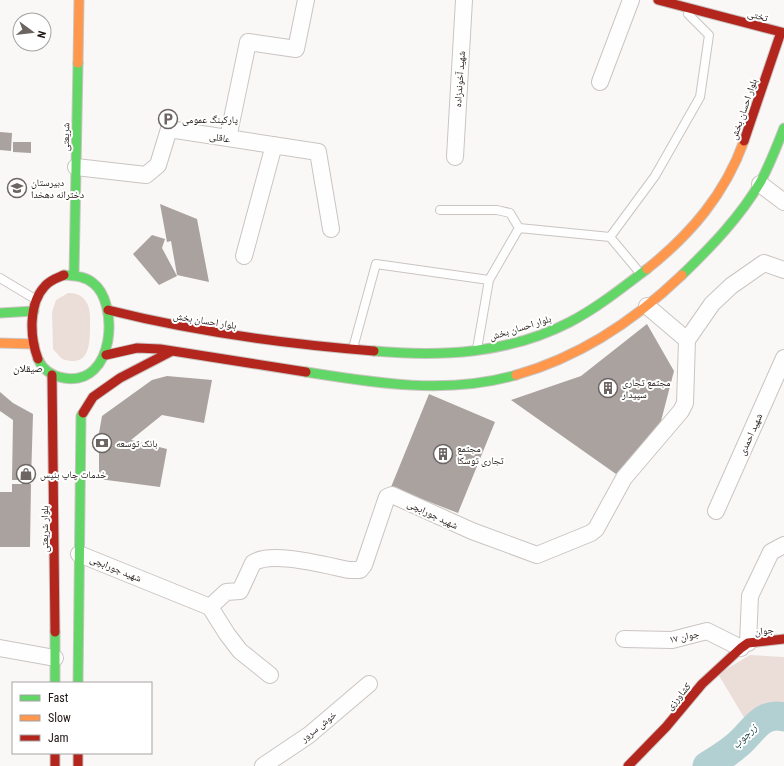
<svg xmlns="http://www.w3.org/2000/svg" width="784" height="766" font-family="'Roboto Condensed','Noto Naskh Arabic',sans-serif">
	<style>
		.green { fill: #ebded8 }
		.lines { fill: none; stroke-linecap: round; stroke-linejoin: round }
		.river { stroke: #b2d0d2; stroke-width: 29 }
		.building { fill: #a9a29f }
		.lane-casing { stroke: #cac4c2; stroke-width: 10 }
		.street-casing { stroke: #cac4c2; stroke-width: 18 }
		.fast-casing { stroke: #cac4c2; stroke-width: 11 }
		.slow-casing { stroke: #cac4c2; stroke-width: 11 }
		.jam-casing { stroke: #cac4c2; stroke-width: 11 }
		.lane { stroke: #fefefe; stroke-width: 8 }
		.street { stroke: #fefefe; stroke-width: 16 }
		.fast { stroke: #63d668; stroke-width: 9 }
		.slow { stroke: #ff974d; stroke-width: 9 }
		.jam { stroke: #b3261e; stroke-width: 9 }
		.labels { text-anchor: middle; stroke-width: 4; stroke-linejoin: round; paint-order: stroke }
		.street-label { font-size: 10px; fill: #1f1613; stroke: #fff }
		.poi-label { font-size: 10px; fill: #1f1613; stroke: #fff; text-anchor: start }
		.neighbourhood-label { font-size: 11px; fill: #1f1613; stroke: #fff }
		.water-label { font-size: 11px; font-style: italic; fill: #153f42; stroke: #fff }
	</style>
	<rect width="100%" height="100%" fill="#faf8f6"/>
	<path class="green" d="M 68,293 C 74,293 80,294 84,299 C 91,306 90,317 90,326 C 90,346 89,368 62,359 L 53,349 L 52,312 L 56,300 Z
		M 750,655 L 784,657 L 784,707 L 774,706 L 745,719 L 718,674 Z"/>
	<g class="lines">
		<path class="river" d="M 707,766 C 716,760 727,754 736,746 C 752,734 760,711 784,717"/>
	</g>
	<path class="building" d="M 0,132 L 12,133 L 11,151 L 0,150 Z
		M 13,142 L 31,142 L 31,153 L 13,152 Z
		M 160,204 L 197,219 L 209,282 L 177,275 L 171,241 L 167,242 Z
		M 152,235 L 165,239 L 162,248 L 177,276 L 159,285 L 133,254 Z
		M 647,324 L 674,371 L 660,425 L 616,474 L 511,400 L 581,376 Z
		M 167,376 L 212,380 L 204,423 L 162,415 L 131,440 L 167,449 L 160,487 L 99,479 L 99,433 L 102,416 L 152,380 Z
		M 0,392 L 13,403 L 33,414 L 31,480 L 12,480 L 13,420 L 0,411 Z
		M 429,394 L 495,422 L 458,513 L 391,487 Z
		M 12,484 L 31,484 L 30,547 L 0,547 L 0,492 L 12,492 Z"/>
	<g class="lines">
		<g class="lane-casing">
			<path id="lane" d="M 440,210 L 497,210 L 510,213 L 519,228
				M 610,237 L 640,273
				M 0,278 L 35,299
				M 353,348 L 376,264 L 489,280
				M 477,349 L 489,280 L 519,228 L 610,237 L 655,176 L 700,97 L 709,35 L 688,14"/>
		</g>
		<g class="street-casing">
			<path id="street" d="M 600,82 L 631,0
				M 228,138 L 248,42 L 296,49 L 306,0
				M 455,157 L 464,0
				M 76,167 L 146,175 L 158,165 L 169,129 L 318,152 L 331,229
				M 760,184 L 784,202
				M 244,256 L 274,145
				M 687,340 L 712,304 L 731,286 L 764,263 L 784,270
				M 716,511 L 784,358
				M 79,554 L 210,607 L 226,592 L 240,591 L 253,563 C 271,550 328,566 349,570 L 360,570 L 364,565 L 387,497 L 392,495 L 472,531 L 537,555 L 591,533 L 596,529 L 624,478 L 681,411 L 685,403 L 687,340 L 647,306
				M 210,607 L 227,634 L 240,651 L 270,675
				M 624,639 L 672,640 L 707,631 L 741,648
				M 748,643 L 750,596 L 771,552 L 784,545
				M 0,648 L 55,658
				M 263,766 L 309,735 L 369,684"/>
		</g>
		<g class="fast-casing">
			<path id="fast" d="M 74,275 L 78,63
				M 682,275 C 711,247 741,216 761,181 C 770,164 777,146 784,128
				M 0,313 L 34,311
				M 374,351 C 441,357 508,354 570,322 C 597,308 622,288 647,269
				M 38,359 C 43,370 52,376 64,378 C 116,387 119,302 93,283 C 85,276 74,276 64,275
				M 306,372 C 374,383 448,395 516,375
				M 55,632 L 55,683
				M 78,683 L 81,416 L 83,413"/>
		</g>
		<g class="slow-casing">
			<path id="slow" d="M 78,63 L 79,0
				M 647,269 C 691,234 725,194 744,141
				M 0,343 L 34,344
				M 516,375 C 580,357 635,320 682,275"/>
		</g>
		<g class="jam-casing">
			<path id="jam" d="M 658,0 L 781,32
				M 744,141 L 781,32 L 784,33
				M 108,310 C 196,332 284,344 374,351
				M 106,355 L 137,348 L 160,349 L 306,372
				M 38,359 C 30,338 28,304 45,286 C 50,280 57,278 64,275
				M 52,375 L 55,632
				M 83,413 L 93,397 L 120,378 L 172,351
				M 55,753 L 55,766
				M 78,753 L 78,766
				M 628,766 L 666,727 L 702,684 L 741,648 L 748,643 L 784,639"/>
		</g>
		<use href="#lane" class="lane"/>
		<use href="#street" class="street"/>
		<use href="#fast" class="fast"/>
		<use href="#slow" class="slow"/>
		<use href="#jam" class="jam"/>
	</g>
	<defs>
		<g id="parking-ring" transform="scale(1)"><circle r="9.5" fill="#fff" stroke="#6c6562" stroke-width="1.5"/><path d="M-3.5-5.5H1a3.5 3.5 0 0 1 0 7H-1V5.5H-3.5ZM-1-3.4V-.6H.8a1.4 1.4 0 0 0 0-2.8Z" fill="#6c6562"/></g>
		<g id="school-ring" transform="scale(1)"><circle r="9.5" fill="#fff" stroke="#6c6562" stroke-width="1.5"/><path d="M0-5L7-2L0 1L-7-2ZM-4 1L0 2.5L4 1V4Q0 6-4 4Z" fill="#6c6562"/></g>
		<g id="building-ring" transform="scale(1)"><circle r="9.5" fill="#fff" stroke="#6c6562" stroke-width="1.5"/><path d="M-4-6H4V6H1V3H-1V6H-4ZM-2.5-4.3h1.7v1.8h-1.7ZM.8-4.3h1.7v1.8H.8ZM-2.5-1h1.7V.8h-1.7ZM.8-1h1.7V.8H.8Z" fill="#6c6562"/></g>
		<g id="bank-ring" transform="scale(1)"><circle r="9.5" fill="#fff" stroke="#6c6562" stroke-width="1.5"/><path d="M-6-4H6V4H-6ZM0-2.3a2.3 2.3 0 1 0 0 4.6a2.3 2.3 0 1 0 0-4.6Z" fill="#6c6562"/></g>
		<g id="shop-ring" transform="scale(1)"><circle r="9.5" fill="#fff" stroke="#6c6562" stroke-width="1.5"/><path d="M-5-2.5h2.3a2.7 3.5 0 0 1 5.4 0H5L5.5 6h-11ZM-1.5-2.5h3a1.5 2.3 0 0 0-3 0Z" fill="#6c6562"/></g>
	</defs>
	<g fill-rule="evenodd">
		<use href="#parking-ring" x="168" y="119"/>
		<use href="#school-ring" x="17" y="188"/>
		<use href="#building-ring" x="608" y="388"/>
		<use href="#bank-ring" x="102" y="443"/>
		<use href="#building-ring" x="443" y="454"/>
		<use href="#shop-ring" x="26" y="474"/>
	</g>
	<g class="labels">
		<g class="street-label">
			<text transform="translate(758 15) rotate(15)" y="4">تختی</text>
			<text transform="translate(459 79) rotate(-86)" y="4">شهید آخوندزاده</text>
			<text transform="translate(743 109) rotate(-71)" y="4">بلوار احسان بخش</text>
			<text transform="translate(65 137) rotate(-89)" y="4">شریعتی</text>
			<text transform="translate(220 137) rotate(9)" y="4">عاقلی</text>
			<text transform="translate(205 320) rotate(9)" y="4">بلوار احسان بخش</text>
			<text transform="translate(520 327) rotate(-17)" y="4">بلوار احسان بخش</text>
			<text transform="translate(750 434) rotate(-66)" y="4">شهید احمدی</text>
			<text transform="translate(433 514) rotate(25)" y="4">شهید جورابچی</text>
			<text transform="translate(44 529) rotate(-90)" y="4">بلوار شریعتی</text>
			<text transform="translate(116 568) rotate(22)" y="4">شهید جورابچی</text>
			<text transform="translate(764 630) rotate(-7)" y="4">جوان</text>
			<text transform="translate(684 636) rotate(-12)" y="4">جوان ۱۷</text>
			<text transform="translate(678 696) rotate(-50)" y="4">کشاورزی</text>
			<text transform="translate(318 726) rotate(-39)" y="4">خوش سرور</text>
		</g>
		<g class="poi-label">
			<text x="182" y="123">پارکینگ عمومی</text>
			<text x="31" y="186">دبیرستان<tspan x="31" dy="12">دخترانه دهخدا</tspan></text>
			<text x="622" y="386">مجتمع تجاری<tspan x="622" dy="12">سپیدار</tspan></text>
			<text x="116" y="447">بانک توسعه</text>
			<text x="457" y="452">مجتمع<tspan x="457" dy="12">تجاری توسکا</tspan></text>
			<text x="40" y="478">خدمات چاپ بنیس</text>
		</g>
		<g class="neighbourhood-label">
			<text x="28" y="372">صیقلان</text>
		</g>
		<g class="water-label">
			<text transform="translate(744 736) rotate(-45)" y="4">زرجوب</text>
		</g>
	</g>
	<rect x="12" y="682" width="140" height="72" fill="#ffffff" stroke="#a5a2a1"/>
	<rect x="20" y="695" width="20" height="6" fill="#63d668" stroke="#a5a2a1"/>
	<text x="48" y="702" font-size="12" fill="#1f1613">Fast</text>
	<rect x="20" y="715" width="20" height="6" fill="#ff974d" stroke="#a5a2a1"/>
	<text x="48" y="722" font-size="12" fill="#1f1613">Slow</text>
	<rect x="20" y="735" width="20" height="6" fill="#b3261e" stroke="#a5a2a1"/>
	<text x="48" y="742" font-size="12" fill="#1f1613">Jam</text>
	<g transform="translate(32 32) rotate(105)"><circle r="19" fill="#ffffff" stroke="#a5a2a1"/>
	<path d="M0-3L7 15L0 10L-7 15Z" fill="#6c6562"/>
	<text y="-6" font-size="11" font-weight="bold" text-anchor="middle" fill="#1f1613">N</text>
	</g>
</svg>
